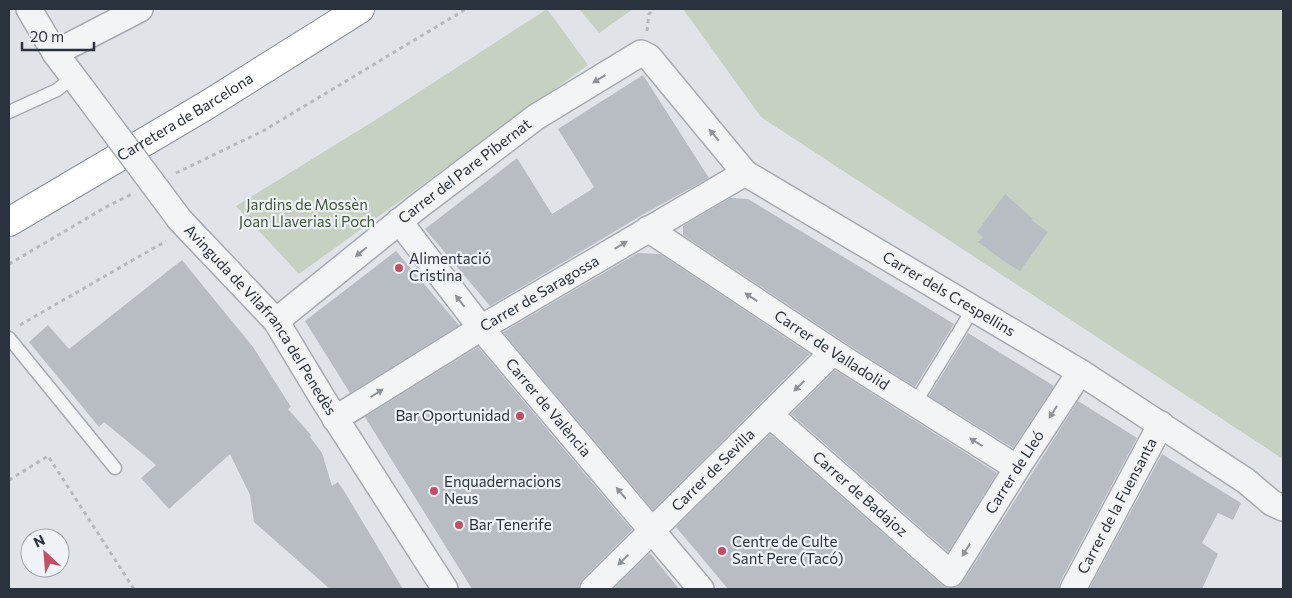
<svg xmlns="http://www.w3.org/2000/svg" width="1292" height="598" font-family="Commissioner,sans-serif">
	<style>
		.green { fill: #c6d1c2 }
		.building { fill: #b8bdc4 }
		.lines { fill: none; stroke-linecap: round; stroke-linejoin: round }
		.lane-casing { stroke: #a6aab2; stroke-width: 15 }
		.street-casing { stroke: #a6aab2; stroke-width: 28 }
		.highway-casing { stroke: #89919d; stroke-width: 30 }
		.path { stroke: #b6babf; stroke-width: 3; stroke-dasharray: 4 4; stroke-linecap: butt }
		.lane { stroke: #f2f4f6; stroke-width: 12 }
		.street { stroke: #f2f4f6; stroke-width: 25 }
		.highway { stroke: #fff; stroke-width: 28 }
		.street-bridge-casing { stroke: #a6aab2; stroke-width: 28; stroke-linecap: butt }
		.street-bridge { stroke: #f2f4f6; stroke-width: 25 }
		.oneway { fill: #8e939a }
		.poi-dot { fill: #c34f64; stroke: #eff2f6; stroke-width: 2 }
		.labels { text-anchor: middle; stroke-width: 4.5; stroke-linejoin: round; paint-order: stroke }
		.street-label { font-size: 15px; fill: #2a323e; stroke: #eff2f6 }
		.park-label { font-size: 15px; fill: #405938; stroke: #eff2f6 }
		.poi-label { font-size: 15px; fill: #2a323e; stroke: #eff2f6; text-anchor: start }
	</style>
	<rect width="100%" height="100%" fill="#e0e3e8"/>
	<path class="green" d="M 547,9 L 588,65 L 299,274 L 236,206 L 385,114 Z
		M 579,9 L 633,9 L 599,33 Z
		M 683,9 L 1283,9 L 1283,459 L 761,117 Z"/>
	<path class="building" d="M 643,75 L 709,178 L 642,215 L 490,306 L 425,229 L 517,158 L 552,214 L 589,191 L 594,187 L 558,129 Z
		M 1005,194 L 1033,219 L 1031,220 L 1048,232 L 1020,271 L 1002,260 L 978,242 L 983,237 L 977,232 Z
		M 730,198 L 748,199 L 954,324 L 915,387 L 841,340 L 683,235 L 683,226 Z
		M 396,251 L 459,325 L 350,393 L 305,321 Z
		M 638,253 L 660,254 L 810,354 L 653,510 L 503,332 Z
		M 182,260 L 253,347 L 291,407 L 288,409 L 311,435 L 310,437 L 322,453 L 332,486 L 338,482 L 344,491 L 403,589 L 330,589 L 254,522 L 250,495 L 230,454 L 169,509 L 141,478 L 156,465 L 104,422 L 99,427 L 29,342 L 48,325 L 69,349 Z
		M 968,333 L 1054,386 L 1013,448 L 929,396 Z
		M 478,347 L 632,530 L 583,579 L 579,585 L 579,589 L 472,589 L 365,417 Z
		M 835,370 L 997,473 L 948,552 L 791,414 Z
		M 1078,401 L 1137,438 L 1060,582 L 1059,589 L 728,589 L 676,527 L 770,434 L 942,585 L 948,588 L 957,587 L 963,582 Z
		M 1162,454 L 1241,503 L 1233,520 L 1218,513 L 1202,543 L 1218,554 L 1202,589 L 1089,589 Z
		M 650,553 L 679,589 L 613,589 Z"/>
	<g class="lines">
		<g class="lane-casing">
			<path id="lane" d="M 9,112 L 57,90 L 73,77
				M 9,338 L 115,468
				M 915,403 L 973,309"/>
		</g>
		<g class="street-casing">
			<g id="street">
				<path d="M 29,9 L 55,53 L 80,86"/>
				<path d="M 55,53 L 140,9"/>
				<path id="s1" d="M 180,220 L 276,321 L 323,399 L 445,589"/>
				<path id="s2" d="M 399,221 L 481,328 L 701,589"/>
				<path id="s3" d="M 648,229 L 833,352 L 1017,468"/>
				<path id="s4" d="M 276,321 L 416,208 L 536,117 L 641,53 L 649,57 L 745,173 L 1080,372 L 1246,481 L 1272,503 L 1283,508"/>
				<path id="s5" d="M 770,415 L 951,574 L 1017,468 L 1080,372"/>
				<path id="s6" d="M 335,419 L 481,328 L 745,173"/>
				<path id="s7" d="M 593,589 L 833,352"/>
				<path id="s8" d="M 1073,589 L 1161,424"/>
			</g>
		</g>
		<g class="highway-casing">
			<g id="highway">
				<path id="s9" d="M 9,222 L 207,105 L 360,9"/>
			</g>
		</g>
		<path class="path" d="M 647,31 L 649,14 L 654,9
			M 176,173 L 263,131 L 466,9
			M 9,264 L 106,207 L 132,194
			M 20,325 L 166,241
			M 9,480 L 48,456 L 134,589"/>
		<use href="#lane" class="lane"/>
		<use href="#street" class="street"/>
		<use href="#highway" class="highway"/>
		<g class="street-bridge-casing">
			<path id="street-bridge" d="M 80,86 L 180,220"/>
		</g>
		<use href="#street-bridge" class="street-bridge"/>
	</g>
	<defs><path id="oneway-solid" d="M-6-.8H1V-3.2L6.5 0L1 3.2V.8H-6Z" transform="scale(1.25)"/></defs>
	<g class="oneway">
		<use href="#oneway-solid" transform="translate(599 79) rotate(149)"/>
		<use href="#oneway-solid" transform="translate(714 135) rotate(-130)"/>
		<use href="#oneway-solid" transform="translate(621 245) rotate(-31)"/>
		<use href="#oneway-solid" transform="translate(361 252) rotate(141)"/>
		<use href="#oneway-solid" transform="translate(751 297) rotate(-147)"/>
		<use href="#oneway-solid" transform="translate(460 301) rotate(-128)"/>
		<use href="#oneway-solid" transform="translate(799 386) rotate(135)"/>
		<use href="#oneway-solid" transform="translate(377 393) rotate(-32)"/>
		<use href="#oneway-solid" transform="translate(1053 412) rotate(123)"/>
		<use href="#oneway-solid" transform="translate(976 442) rotate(-148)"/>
		<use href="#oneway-solid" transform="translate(621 493) rotate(-130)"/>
		<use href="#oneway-solid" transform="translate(966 550) rotate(122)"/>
		<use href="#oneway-solid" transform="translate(623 560) rotate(135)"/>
	</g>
	<g class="poi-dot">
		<circle cx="399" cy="268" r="5"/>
		<circle cx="520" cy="416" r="5"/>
		<circle cx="434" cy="491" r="5"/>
		<circle cx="459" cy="525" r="5"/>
		<circle cx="722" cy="551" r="5"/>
	</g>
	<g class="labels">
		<g class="street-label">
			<text dy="5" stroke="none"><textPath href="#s9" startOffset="205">Carretera de Barcelona</textPath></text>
			<text dy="5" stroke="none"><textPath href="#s4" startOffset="241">Carrer del Pare Pibernat</textPath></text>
			<text dy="5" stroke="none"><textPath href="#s6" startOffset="240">Carrer de Saragossa</textPath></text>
			<text dy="5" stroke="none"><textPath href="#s4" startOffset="850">Carrer dels Crespellins</textPath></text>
			<text dy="5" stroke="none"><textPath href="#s1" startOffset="129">Avinguda de Vilafranca del Penedès</textPath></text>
			<text dy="5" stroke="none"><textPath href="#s3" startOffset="220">Carrer de Valladolid</textPath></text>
			<text dy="5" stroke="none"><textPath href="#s2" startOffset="239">Carrer de València</textPath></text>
			<text dy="5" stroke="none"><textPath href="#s7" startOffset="169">Carrer de Sevilla</textPath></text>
			<text dy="5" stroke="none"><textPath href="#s5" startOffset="361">Carrer de Lleó</textPath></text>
			<text dy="5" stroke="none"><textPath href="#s5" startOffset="120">Carrer de Badajoz</textPath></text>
			<text dy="5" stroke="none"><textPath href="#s8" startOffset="94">Carrer de la Fuensanta</textPath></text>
		</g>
		<g class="park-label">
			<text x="307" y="210">Jardins de Mossèn<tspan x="307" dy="17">Joan Llaverias i Poch</tspan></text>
		</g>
		<g class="poi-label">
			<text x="409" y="264">Alimentació<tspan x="409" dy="17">Cristina</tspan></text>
			<text x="510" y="421" text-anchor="end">Bar Oportunidad</text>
			<text x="444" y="487">Enquadernacions<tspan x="444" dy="17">Neus</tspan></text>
			<text x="469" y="530">Bar Tenerife</text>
			<text x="732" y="547">Centre de Culte<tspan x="732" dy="17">Sant Pere (Tacó)</tspan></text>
		</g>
	</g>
	<rect width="1292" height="598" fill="none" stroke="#2a323e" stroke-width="20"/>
	<g transform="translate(45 553) rotate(334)"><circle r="24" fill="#eff2f6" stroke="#a0a5ac"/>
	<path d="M0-4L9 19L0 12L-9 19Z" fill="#c34f64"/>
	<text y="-8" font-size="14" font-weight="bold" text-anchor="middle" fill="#2a323e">N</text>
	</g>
	<path d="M22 42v8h72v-8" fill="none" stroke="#2a323e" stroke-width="2.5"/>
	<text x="30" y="42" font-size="15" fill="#2a323e" stroke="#eff2f6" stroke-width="4" paint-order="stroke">20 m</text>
</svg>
